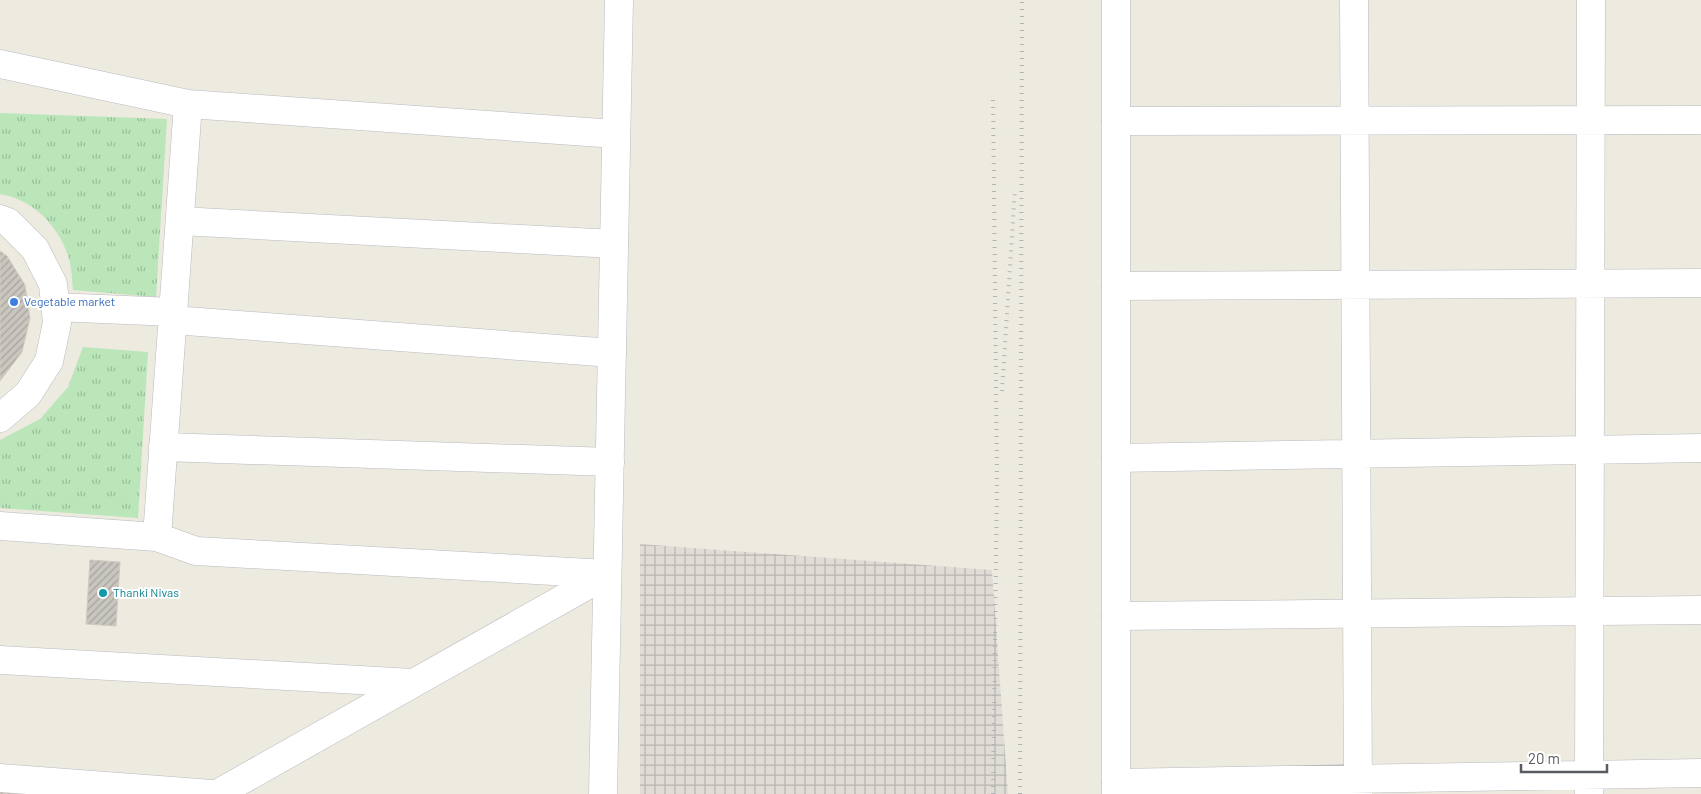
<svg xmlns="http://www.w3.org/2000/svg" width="1701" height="794" font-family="Barlow,sans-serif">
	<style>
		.industrial { fill: url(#industrial-grid) }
		.park { fill: url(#park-tufts) }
		.building { fill: url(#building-hatch); stroke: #d1cbbe }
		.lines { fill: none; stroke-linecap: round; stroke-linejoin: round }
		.street-casing { stroke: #b8bac0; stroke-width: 29 }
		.secondary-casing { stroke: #b8bcc3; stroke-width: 29 }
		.street { stroke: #fff; stroke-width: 28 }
		.secondary { stroke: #fff; stroke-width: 28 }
		.rail { stroke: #b2b3b3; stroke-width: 4; stroke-dasharray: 1 6; stroke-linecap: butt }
		.shop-dot { fill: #3f7fe0; stroke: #fff; stroke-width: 2 }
		.culture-dot { fill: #0f9aa8; stroke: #fff; stroke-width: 2 }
		.labels { text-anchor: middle; stroke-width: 4; stroke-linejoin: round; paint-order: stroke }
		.shop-label { font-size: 12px; fill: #366cbe; stroke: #fff; text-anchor: start }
		.culture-label { font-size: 12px; fill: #0d838f; stroke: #fff; text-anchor: start }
	</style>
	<defs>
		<pattern id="industrial-grid" width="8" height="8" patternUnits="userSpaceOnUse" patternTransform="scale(1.25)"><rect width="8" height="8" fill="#e0ddd7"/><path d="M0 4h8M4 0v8" fill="none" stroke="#b8b6b2"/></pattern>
		<pattern id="park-tufts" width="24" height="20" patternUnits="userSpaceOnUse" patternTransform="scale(1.25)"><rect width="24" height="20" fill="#bae6ba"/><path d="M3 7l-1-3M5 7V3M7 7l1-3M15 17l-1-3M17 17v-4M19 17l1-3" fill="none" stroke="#9abe9b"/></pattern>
		<pattern id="building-hatch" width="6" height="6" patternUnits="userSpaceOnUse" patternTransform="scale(1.25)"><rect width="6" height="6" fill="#c9c6bf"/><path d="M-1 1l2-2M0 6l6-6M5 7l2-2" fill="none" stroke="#a6a49f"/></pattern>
	</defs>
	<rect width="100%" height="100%" fill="#edeadf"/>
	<path class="industrial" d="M 640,544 L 992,570 L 1008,794 L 640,794 Z"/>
	<path class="park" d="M 0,113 L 167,119 L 156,297 L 73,290 C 72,280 72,269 69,259 C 60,227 33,199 0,194 Z
		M 83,347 L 148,352 L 138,518 L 0,508 L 0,440 L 40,419 L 68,387 Z"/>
	<path class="building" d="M 0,251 L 7,256 L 25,285 L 30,318 L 22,352 L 0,381 Z
		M 90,560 L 120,562 L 116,626 L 86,624 Z
		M 0,792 L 26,794 L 0,794 Z"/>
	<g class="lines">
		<g class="street-casing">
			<path id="street" d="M 1354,0 L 1358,794
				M 0,64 L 188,104 L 616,134
				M 1116,121 L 1701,120
				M 0,219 L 8,222 L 35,249 L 53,284 L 57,323 L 49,361 L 28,394 L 0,418
				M 180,221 L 614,244
				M 1116,286 L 1701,283
				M 55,307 L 173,312
				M 173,320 L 612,353
				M 163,447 L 610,462
				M 1116,458 L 1701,448
				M 0,526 L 157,537 L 188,104
				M 157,537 L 196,551 L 607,574
				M 1116,616 L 1701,610
				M 0,660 L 413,683
				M 0,778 L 212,794
				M 1116,783 L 1701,773
				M 217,794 L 607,574
				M 1589,794 L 1591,0"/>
		</g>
		<g class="secondary-casing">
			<path id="secondary" d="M 1116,0 L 1116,794
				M 603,794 L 619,0"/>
		</g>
		<use href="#street" class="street"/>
		<use href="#secondary" class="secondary"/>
		<path class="rail" d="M 1002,391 L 1015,189
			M 993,794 L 997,482 L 993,96
			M 1020,794 L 1022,0"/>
	</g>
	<circle class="shop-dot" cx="14" cy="302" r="5"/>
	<circle class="culture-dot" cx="103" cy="593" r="5"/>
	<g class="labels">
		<g class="shop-label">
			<text x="24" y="306">Vegetable market</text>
		</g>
		<g class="culture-label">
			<text x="113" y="597">Thanki Nivas</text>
		</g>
	</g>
	<path d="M1521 764v8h86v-8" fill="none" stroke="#585c62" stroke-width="2.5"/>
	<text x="1528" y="764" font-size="15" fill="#585c62" stroke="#ffffff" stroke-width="4" paint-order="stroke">20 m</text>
</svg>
